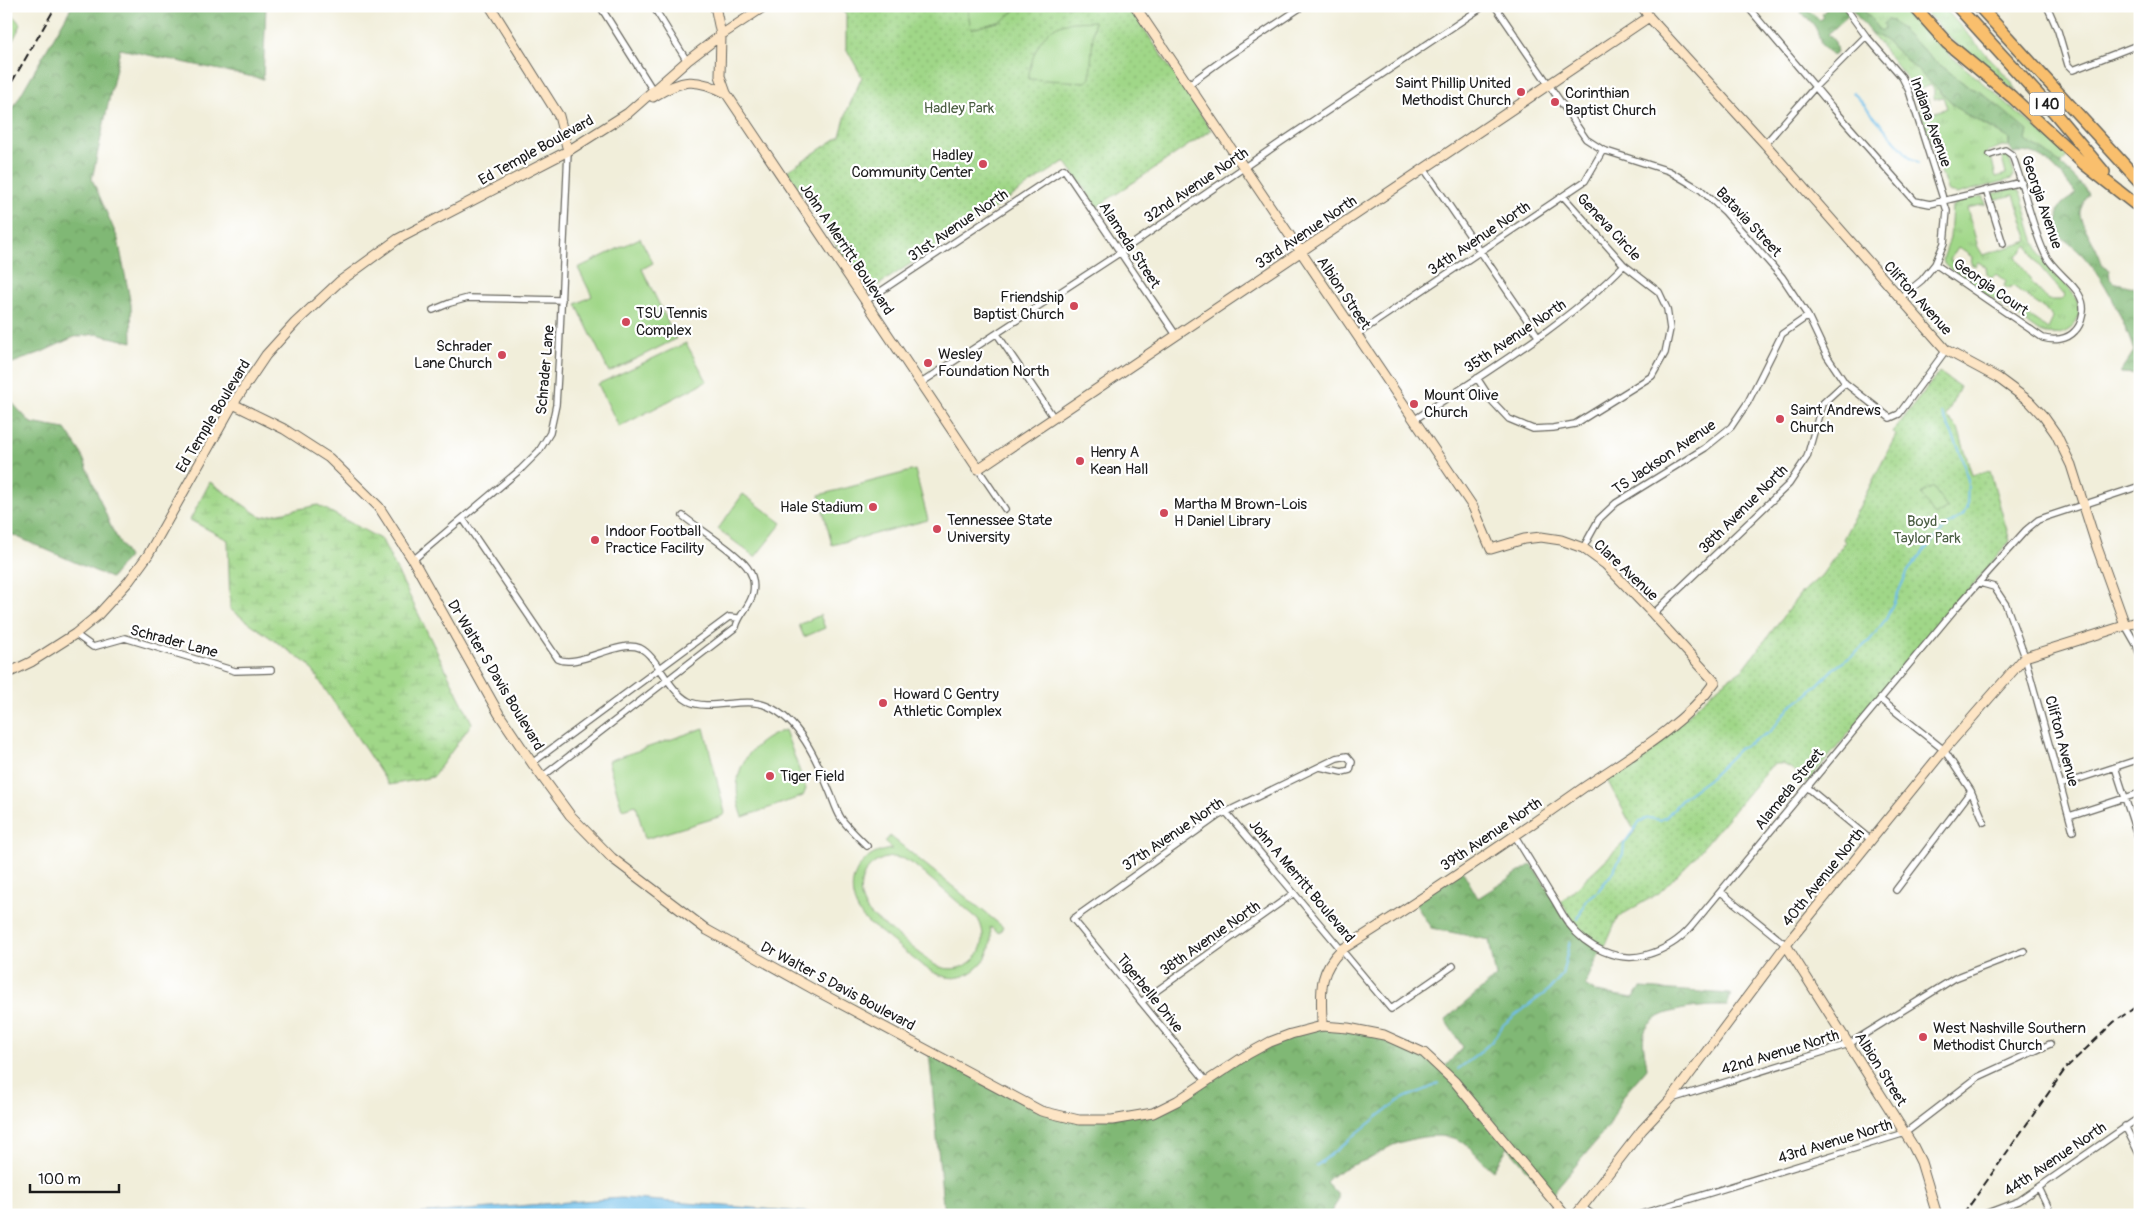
<svg xmlns="http://www.w3.org/2000/svg" width="2146" height="1221" font-family="Pangolin,sans-serif">
	<style>
		.grass { fill: url(#grass-tufts); stroke: #5e7a52; fill-rule: evenodd }
		.forest { fill: url(#forest-crowns); stroke: #4e6a48 }
		.wetland { fill: url(#wetland-marsh); stroke: #5e7a52 }
		.park { fill: url(#park-dots); stroke: #5e7a52 }
		.garden { fill: #a0d788; stroke: #5e7a52; fill-rule: evenodd }
		.water { fill: #70bfea; stroke: #466e83 }
		.lines { fill: none; stroke-linecap: round; stroke-linejoin: round }
		.stream { stroke: #70bfea; stroke-width: 2 }
		.street-casing { stroke: #67665e; stroke-width: 8 }
		.secondary-casing { stroke: #67665e; stroke-width: 11 }
		.highway-casing { stroke: #67665e; stroke-width: 14 }
		.street { stroke: #fff; stroke-width: 5.5 }
		.secondary { stroke: #fde5c5; stroke-width: 9 }
		.highway { stroke: #f9bf6d; stroke-width: 11 }
		.rail { stroke: #1c1c1c; stroke-width: 2; stroke-dasharray: 8 4; stroke-linecap: butt }
		.poi-dot { fill: #d1495b; stroke: #fff; stroke-width: 2 }
		.labels { text-anchor: middle; stroke-width: 4.5; stroke-linejoin: round; paint-order: stroke }
		.shield { fill: #fff; stroke: #606060; stroke-width: 1 }
		.shield-label { font-size: 14px; font-weight: bold; fill: #1c1c1c }
		.poi-label { font-size: 15px; fill: #1c1c1c; stroke: #fff; text-anchor: start }
		.park-label { font-size: 15px; fill: #4a5d42; stroke: #fff }
		.street-label { font-size: 15px; fill: #1c1c1c; stroke: #fff }
	</style>
	<defs>
		<pattern id="grass-tufts" width="24" height="20" patternUnits="userSpaceOnUse" patternTransform="scale(1.25)"><rect width="24" height="20" fill="#a0d788"/><path d="M3 7l-1-3M5 7V3M7 7l1-3M15 17l-1-3M17 17v-4M19 17l1-3" fill="none" stroke="#89b875"/></pattern>
		<pattern id="forest-crowns" width="20" height="18" patternUnits="userSpaceOnUse" patternTransform="scale(1.25)"><rect width="20" height="18" fill="#80b874"/><path d="M2 6a3 3 0 1 1 6 0M12 15a3 3 0 1 1 6 0" fill="none" stroke="#68955e"/></pattern>
		<pattern id="wetland-marsh" width="20" height="14" patternUnits="userSpaceOnUse" patternTransform="scale(1.25)"><rect width="20" height="14" fill="#a0d788"/><path d="M1 5h8M5 5V1M11 12h8M15 12V8" fill="none" stroke="#89b875"/></pattern>
		<pattern id="park-dots" width="8" height="8" patternUnits="userSpaceOnUse" patternTransform="scale(1.25)"><rect width="8" height="8" fill="#a0d788"/><path d="M2 2h.1M6 6h.1" fill="none" stroke="#89b875" stroke-width="1.8" stroke-linecap="round"/></pattern>
	</defs>
	<rect width="100%" height="100%" fill="#fff"/>
	<filter id="ink" filterUnits="userSpaceOnUse"><feTurbulence type="fractalNoise" baseFrequency=".02" numOctaves="2"/><feDisplacementMap in="SourceGraphic" scale="10" xChannelSelector="R" yChannelSelector="G"/><feConvolveMatrix kernelMatrix="1 2 1 2 8 2 1 2 1" color-interpolation-filters="sRGB"/></filter>
	<filter id="wash" filterUnits="userSpaceOnUse"><feTurbulence type="fractalNoise" baseFrequency=".0096" numOctaves="4" result="noise"/><feDisplacementMap in="SourceGraphic" scale="20" xChannelSelector="R" yChannelSelector="G"/><feGaussianBlur stdDeviation="1.12" result="paint"/><feColorMatrix in="noise" values="0 0 0 0 0 0 0 0 0 0 0 0 0 0 0 0 0 1.4 0 .05"/><feComposite in="paint" operator="in"/></filter>
	<g filter="url(#wash)">
		<rect width="100%" height="100%" fill="#f1eeda"/>
		<path class="grass" d="M 1861,6 L 1903,6 L 1918,25 L 1951,56 L 2068,155 L 2061,164 C 2055,160 2050,154 2044,151 C 2037,146 2031,147 2026,140 L 2027,135 L 1981,92 L 1970,88 L 1935,61 L 1893,21 L 1887,20 L 1884,23 L 1885,28 L 1881,32 Z
			M 1920,6 L 1942,6 L 2011,81 L 2016,92 L 1951,39 Z
			M 1869,31 L 1885,40 L 1962,112 L 2009,139 L 2009,147 L 2002,146 L 1987,152 L 1992,160 L 1996,177 L 2006,174 L 2001,155 L 2005,153 L 2008,155 L 2014,173 L 2012,179 L 1957,194 L 1948,192 L 1916,99 L 1922,96 L 1928,99 L 1932,113 L 1947,108 L 1943,97 L 1934,99 L 1934,90 L 1931,85 L 1913,92 L 1906,77 Z
			M 2010,189 L 2017,189 L 2021,194 C 2027,214 2032,238 2041,256 C 2050,273 2070,284 2077,301 C 2087,327 2058,342 2038,331 L 1944,264 L 1943,259 L 1950,238 L 1952,206 L 1958,202 L 1983,196 L 1986,204 L 1967,208 L 1978,247 L 1983,255 L 2029,241 L 2014,195 L 1992,200 L 1991,194 ZM 2028,245 L 2036,262 L 2065,296 L 2061,300 L 2048,300 L 2033,284 L 2016,257 ZM 1958,247 L 1972,257 L 1971,264 L 1975,266 L 1978,262 L 1986,267 L 1987,274 L 1991,277 L 1997,274 L 2006,281 L 2004,286 L 2009,289 L 2013,286 L 2051,314 L 2053,318 L 2048,329 L 1950,260 Z"/>
		<path class="forest" d="M 72,6 L 266,6 L 263,79 L 120,49 L 92,179 L 118,239 L 131,305 L 132,342 L 96,334 L 74,337 L 42,352 L 10,364 L 6,368 L 6,120 Z
			M 1804,6 L 1820,20 L 1824,17 L 1822,15 L 1828,6 L 1838,6 L 1840,9 L 1844,6 L 1850,14 L 1828,34 L 1835,42 L 1837,52 L 1834,55 C 1814,45 1823,37 1813,24 C 1810,20 1805,16 1801,13 Z
			M 1849,6 L 1861,6 L 1881,31 L 1885,28 L 1884,23 L 1887,20 L 1893,21 L 1935,61 L 1970,88 L 1981,92 L 2028,131 L 2026,140 C 2031,147 2040,147 2046,152 C 2061,165 2076,177 2089,194 C 2086,199 2081,206 2080,212 C 2078,221 2102,253 2102,266 L 2109,270 L 2110,279 L 2113,282 L 2133,287 L 2140,300 L 2140,374 L 2120,373 L 2134,351 C 2120,310 2098,260 2059,236 L 2058,209 L 2063,203 L 2076,194 C 2061,174 2042,147 2013,153 L 2009,147 L 2009,139 L 2005,136 L 1962,112 L 1885,40 L 1869,31 Z
			M 6,396 L 31,423 L 65,429 L 81,453 L 111,527 L 128,557 L 111,578 L 6,532 Z
			M 1532,864 L 1569,924 L 1601,950 L 1585,985 L 1596,992 L 1633,998 L 1641,988 L 1731,994 L 1727,1006 C 1706,1006 1658,1007 1646,1029 C 1640,1039 1646,1057 1647,1068 L 1623,1096 L 1609,1126 L 1550,1196 L 1508,1147 L 1493,1170 C 1480,1161 1469,1142 1454,1138 C 1435,1133 1412,1138 1393,1145 C 1386,1148 1380,1153 1373,1157 C 1356,1165 1339,1167 1326,1182 L 1338,1195 L 1338,1201 L 1329,1215 L 944,1215 L 929,1051 L 1041,1111 L 1079,1120 L 1153,1113 L 1248,1054 L 1322,1026 L 1384,1035 L 1424,1053 L 1442,1070 L 1463,1047 L 1445,1020 L 1496,977 L 1489,940 L 1431,928 L 1414,902 L 1462,870 L 1478,898 Z"/>
		<path class="wetland" d="M 210,482 L 261,517 L 318,505 L 382,540 L 472,723 L 433,777 L 389,785 L 309,665 L 230,609 L 228,540 L 190,520 Z"/>
		<path class="park" d="M 840,6 L 1129,6 L 1211,130 L 1097,207 L 1065,161 L 868,292 L 787,171 L 840,136 L 847,111 L 862,77 L 846,48 L 846,15 Z
			M 6,7 L 21,25 L 6,53 Z
			M 1939,372 L 1960,387 L 1946,416 L 1958,428 L 1972,475 L 1990,471 L 2010,541 L 1807,783 C 1797,774 1785,758 1771,766 L 1693,859 L 1659,893 L 1618,917 L 1605,947 C 1583,938 1573,920 1561,902 L 1635,832 L 1606,778 L 1659,741 L 1720,685 L 1744,668 L 1800,594 L 1821,576 L 1845,542 L 1843,539 L 1896,435 L 1893,432 Z"/>
		<path class="garden" d="M 967,6 L 1020,6 L 1002,21 L 971,29 Z
			M 1094,21 L 1090,78 L 1086,82 L 1028,79 C 1032,56 1039,30 1066,23 C 1075,21 1085,22 1094,21 Z
			M 640,238 L 653,263 L 642,269 L 676,339 L 609,372 L 576,304 L 592,296 L 578,268 Z
			M 686,343 L 707,381 L 619,427 L 598,384 Z
			M 915,470 L 928,520 L 832,545 L 819,495 Z
			M 1933,487 L 1947,508 L 1935,516 L 1921,494 Z
			M 743,494 L 782,523 L 755,557 L 718,529 Z
			M 820,615 L 825,628 L 804,637 L 799,625 Z
			M 704,728 L 725,813 L 722,816 L 645,839 L 636,805 L 622,809 L 608,761 Z
			M 785,730 L 806,789 L 803,796 L 743,817 C 727,776 745,744 785,730 Z
			M 890,836 L 1003,927 L 999,933 L 990,927 C 993,941 990,956 979,966 C 952,992 926,969 904,951 C 892,941 880,931 867,922 C 839,894 853,852 893,849 L 885,842 ZM 894,857 L 904,859 L 913,864 L 978,919 C 995,948 966,980 935,965 L 872,916 C 849,894 862,858 894,857 Z"/>
		<path class="water" d="M 621,1198 L 842,1215 L 401,1215 Z"/>
		<g class="lines">
			<path class="stream" d="M 1853,92 L 1911,159 L 1918,163
				M 1578,919 L 1586,900 L 1597,892 L 1610,876 L 1623,854 L 1624,844 L 1640,821 L 1649,818 L 1660,820 L 1666,817 L 1685,796 L 1710,778 L 1739,749 L 1770,732 L 1790,707 L 1808,694 L 1833,669 L 1856,653 L 1870,640 L 1886,619 L 1908,571 L 1933,540 L 1948,525 L 1963,515 L 1967,507 L 1968,480 L 1960,451 L 1942,413
				M 1458,1069 L 1477,1055 L 1492,1041 L 1504,1024 L 1549,990 L 1562,975 L 1570,941
				M 1316,1166 C 1344,1145 1370,1121 1399,1101 C 1411,1093 1426,1092 1438,1083"/>
		</g>
	</g>
	<g filter="url(#ink)">
		<g class="lines">
			<g class="street-casing">
				<path id="street" d="M 600,6 L 654,92
					M 653,6 L 687,61
					M 1495,6 L 1586,139 L 1603,150 L 1669,171 L 1701,190 L 1725,212 L 1782,277 L 1808,316 L 1827,356 L 1845,383 L 1890,418 L 1899,414 L 1946,350
					M 1747,6 L 1832,107 L 1915,201 L 1930,204 L 2022,182
					M 1844,6 L 1866,36 L 1902,77 L 1909,91 L 1947,211 L 1944,243 L 1935,264
					M 2047,6 L 2058,31 L 2068,65 L 2073,70 L 2140,44
					M 1188,85 L 1225,58 L 1303,6
					M 1765,144 L 1815,87 L 1866,36
					M 1425,170 L 1538,336
					M 1986,190 L 2003,244
					M 1900,298 L 1922,280 L 1935,264 L 2043,338 C 2054,341 2067,340 2075,331 C 2079,327 2081,322 2082,317 C 2090,289 2055,276 2045,254 C 2031,225 2024,186 2012,155 L 2005,150 L 1990,155
					M 866,301 L 1064,169 L 1176,335
					M 433,310 L 450,303 L 468,298 L 562,300
					M 997,334 L 1054,418
					M 1356,335 L 1585,181 L 1603,150
					M 1477,378 L 1492,401 L 1509,419 L 1533,429 L 1553,428 L 1575,424 L 1652,376 L 1665,353 L 1670,329 L 1667,309 L 1659,292 L 1624,265 L 1563,196
					M 921,383 L 1115,256 L 1281,142 L 1484,6
					M 1414,420 C 1485,372 1565,326 1624,265
					M 978,469 L 1005,509
					M 463,519 L 558,659 C 577,669 618,639 640,648 C 657,656 668,690 688,701 C 708,712 744,696 767,706 C 799,719 817,760 829,790 C 833,799 836,810 841,818 C 848,828 858,837 867,846
					M 1583,548 L 1599,519 L 1616,503 L 1705,448 L 1731,427 L 1748,402 L 1782,334 L 1808,316
					M 413,560 L 521,469 L 539,451 L 550,433 L 556,405 L 559,354 L 568,151
					M 1980,583 L 1994,587 L 2006,605 L 2025,657 L 2073,831
					M 1653,614 L 1789,484 L 1807,457 L 1822,404 L 1845,383
					M 2125,625 L 2137,646 L 2140,656
					M 75,634 L 93,647 L 125,638 L 235,671 L 271,670
					M 1881,700 L 1944,750 L 1971,791 L 1984,822
					M 532,763 L 729,617 L 738,618
					M 2115,767 L 2140,844
					M 542,777 L 736,627 C 739,614 750,607 753,593 C 755,583 753,575 747,567 C 735,551 699,529 683,516
					M 2060,785 L 2140,759
					M 1807,787 L 1871,840
					M 1226,812 L 1391,1009 L 1453,966
					M 2069,816 L 2140,793
					M 1515,836 C 1527,856 1539,875 1551,895 C 1557,904 1562,915 1569,924 C 1586,947 1617,963 1646,955 C 1664,950 1679,941 1691,927 L 1955,609 L 2026,530 L 2038,520 L 2046,517 L 2140,486
					M 1896,890 L 1971,791
					M 1721,892 L 1786,945
					M 1141,1002 L 1294,893
					M 1207,1082 L 1073,919 L 1218,816 L 1337,758 L 1347,756 L 1352,762 L 1350,770 L 1342,772 L 1320,767
					M 1671,1099 L 1849,1044 L 1955,978 L 2024,951
					M 2125,1126 L 2140,1156
					M 2039,1188 L 2052,1215
					M 1582,1207 L 1593,1215
					M 1638,1215 L 1905,1133 L 1978,1077 L 2050,1044
					M 1982,1215 L 2019,1201 L 2140,1117"/>
			</g>
			<g class="secondary-casing">
				<path id="secondary" d="M 490,6 L 559,116 L 568,151
					M 715,6 L 721,35 L 720,76 L 726,93 L 978,469 L 1649,17
					M 1135,6 L 1473,507 L 1491,549 L 1524,539 L 1541,537 L 1561,540 L 1583,548 L 1605,564 L 1653,614 L 1715,682 C 1684,726 1627,758 1583,788 C 1504,844 1423,899 1341,950 C 1316,975 1322,994 1322,1026
					M 1642,6 L 1649,17 L 1765,144 L 1946,350 L 1998,378 L 2029,401 L 2044,417 L 2056,434 L 2071,465 L 2097,547 L 2125,625
					M 653,97 C 682,79 695,77 726,93
					M 233,404 L 284,429 L 329,458 L 379,507 L 413,560 L 499,714 L 532,763 L 570,815 L 612,858 L 707,930 L 815,990 L 1041,1111 L 1079,1120 L 1112,1120 L 1153,1113 L 1177,1101 L 1248,1054 L 1270,1042 L 1291,1034 L 1322,1026 L 1348,1028 L 1384,1035 L 1424,1053 L 1455,1082 L 1565,1215
					M 6,674 L 31,662 L 75,634 L 97,616 L 129,581 L 148,555 L 233,404 L 266,355 L 295,323 L 339,282 L 398,239 L 568,151 L 628,113 L 687,61 L 721,35 L 765,6
					M 1786,945 L 1913,1146 L 1921,1162 L 1937,1215
					M 1576,1215 L 1642,1130 L 1671,1099 L 1786,945 L 1944,750 L 2025,657 L 2140,621"/>
			</g>
			<g class="highway-casing">
				<path id="highway" d="M 1914,6 L 1947,43 L 2012,97 L 2084,164 L 2135,204
					M 1957,6 L 2053,111 L 2104,172
					M 1979,6 L 2140,182"/>
			</g>
			<use href="#street" class="street"/>
			<use href="#secondary" class="secondary"/>
			<use href="#highway" class="highway"/>
			<path class="rail" d="M 6,92 L 56,6
				M 1963,1215 L 2066,1068 L 2114,1022 L 2140,1004"/>
		</g>
	</g>
	<g class="poi-dot">
		<circle cx="1521" cy="92" r="5"/>
		<circle cx="1555" cy="102" r="5"/>
		<circle cx="983" cy="164" r="5"/>
		<circle cx="1074" cy="306" r="5"/>
		<circle cx="626" cy="322" r="5"/>
		<circle cx="502" cy="355" r="5"/>
		<circle cx="928" cy="363" r="5"/>
		<circle cx="1414" cy="404" r="5"/>
		<circle cx="1780" cy="419" r="5"/>
		<circle cx="1080" cy="461" r="5"/>
		<circle cx="873" cy="507" r="5"/>
		<circle cx="1164" cy="513" r="5"/>
		<circle cx="937" cy="529" r="5"/>
		<circle cx="595" cy="540" r="5"/>
		<circle cx="883" cy="703" r="5"/>
		<circle cx="770" cy="776" r="5"/>
		<circle cx="1923" cy="1037" r="5"/>
	</g>
	<g class="labels">
		<rect class="shield" x="2029.5" y="92.5" width="35" height="23" rx="4"/>
		<g class="shield-label">
			<text x="2047" y="109">I 40</text>
		</g>
		<g class="poi-label">
			<text x="1511" y="88" text-anchor="end">Saint Phillip United<tspan x="1511" dy="17">Methodist Church</tspan></text>
			<text x="1565" y="98">Corinthian<tspan x="1565" dy="17">Baptist Church</tspan></text>
			<text x="973" y="160" text-anchor="end">Hadley<tspan x="973" dy="17">Community Center</tspan></text>
			<text x="1064" y="302" text-anchor="end">Friendship<tspan x="1064" dy="17">Baptist Church</tspan></text>
			<text x="636" y="318">TSU Tennis<tspan x="636" dy="17">Complex</tspan></text>
			<text x="492" y="351" text-anchor="end">Schrader<tspan x="492" dy="17">Lane Church</tspan></text>
			<text x="938" y="359">Wesley<tspan x="938" dy="17">Foundation North</tspan></text>
			<text x="1424" y="400">Mount Olive<tspan x="1424" dy="17">Church</tspan></text>
			<text x="1790" y="415">Saint Andrews<tspan x="1790" dy="17">Church</tspan></text>
			<text x="1090" y="457">Henry A<tspan x="1090" dy="17">Kean Hall</tspan></text>
			<text x="1174" y="509">Martha M Brown-Lois<tspan x="1174" dy="17">H Daniel Library</tspan></text>
			<text x="863" y="512" text-anchor="end">Hale Stadium</text>
			<text x="947" y="525">Tennessee State<tspan x="947" dy="17">University</tspan></text>
			<text x="605" y="536">Indoor Football<tspan x="605" dy="17">Practice Facility</tspan></text>
			<text x="893" y="699">Howard C Gentry<tspan x="893" dy="17">Athletic Complex</tspan></text>
			<text x="780" y="781">Tiger Field</text>
			<text x="1933" y="1033">West Nashville Southern<tspan x="1933" dy="17">Methodist Church</tspan></text>
		</g>
		<g class="park-label">
			<text x="959" y="113">Hadley Park</text>
			<text x="1927" y="526">Boyd -<tspan x="1927" dy="17">Taylor Park</tspan></text>
		</g>
		<g class="street-label">
			<text transform="translate(1931 122) rotate(70)" y="5">Indiana Avenue</text>
			<text transform="translate(536 150) rotate(-29)" y="5">Ed Temple Boulevard</text>
			<text transform="translate(1196 185) rotate(-34)" y="5">32nd Avenue North</text>
			<text transform="translate(2042 202) rotate(71)" y="5">Georgia Avenue</text>
			<text transform="translate(1749 222) rotate(47)" y="5">Batavia Street</text>
			<text transform="translate(958 225) rotate(-34)" y="5">31st Avenue North</text>
			<text transform="translate(1609 227) rotate(47)" y="5">Geneva Circle</text>
			<text transform="translate(1306 232) rotate(-34)" y="5">33rd Avenue North</text>
			<text transform="translate(1479 238) rotate(-34)" y="5">34th Avenue North</text>
			<text transform="translate(1130 245) rotate(57)" y="5">Alameda Street</text>
			<text transform="translate(847 249) rotate(56)" y="5">John A Merritt Boulevard</text>
			<text transform="translate(1991 287) rotate(35)" y="5">Georgia Court</text>
			<text transform="translate(1344 293) rotate(56)" y="5">Albion Street</text>
			<text transform="translate(1918 298) rotate(48)" y="5">Clifton Avenue</text>
			<text transform="translate(1515 336) rotate(-34)" y="5">35th Avenue North</text>
			<text transform="translate(545 370) rotate(-85)" y="5">Schrader Lane</text>
			<text transform="translate(213 416) rotate(-59)" y="5">Ed Temple Boulevard</text>
			<text transform="translate(1664 457) rotate(-34)" y="5">TS Jackson Avenue</text>
			<text transform="translate(1743 509) rotate(-45)" y="5">38th Avenue North</text>
			<text transform="translate(1626 570) rotate(43)" y="5">Clare Avenue</text>
			<text transform="translate(174 641) rotate(15)" y="5">Schrader Lane</text>
			<text transform="translate(496 675) rotate(59)" y="5">Dr Walter S Davis Boulevard</text>
			<text transform="translate(2062 741) rotate(75)" y="5">Clifton Avenue</text>
			<text transform="translate(1789 789) rotate(-51)" y="5">Alameda Street</text>
			<text transform="translate(1173 834) rotate(-34)" y="5">37th Avenue North</text>
			<text transform="translate(1491 834) rotate(-34)" y="5">39th Avenue North</text>
			<text transform="translate(1823 877) rotate(-51)" y="5">40th Avenue North</text>
			<text transform="translate(1302 881) rotate(50)" y="5">John A Merritt Boulevard</text>
			<text transform="translate(1210 938) rotate(-35)" y="5">38th Avenue North</text>
			<text transform="translate(838 986) rotate(28)" y="5">Dr Walter S Davis Boulevard</text>
			<text transform="translate(1150 993) rotate(51)" y="5">Tigerbelle Drive</text>
			<text transform="translate(1780 1052) rotate(-17)" y="5">42nd Avenue North</text>
			<text transform="translate(1881 1069) rotate(58)" y="5">Albion Street</text>
			<text transform="translate(1835 1141) rotate(-17)" y="5">43rd Avenue North</text>
			<text transform="translate(2055 1159) rotate(-34)" y="5">44th Avenue North</text>
		</g>
	</g>
	<rect width="2146" height="1221" fill="none" stroke="#fff" stroke-width="25"/>
	<path d="M30 1184v8h89v-8" fill="none" stroke="#1c1c1c" stroke-width="2.5"/>
	<text x="38" y="1184" font-size="15" fill="#1c1c1c" stroke="#ffffff" stroke-width="4" paint-order="stroke">100 m</text>
</svg>
